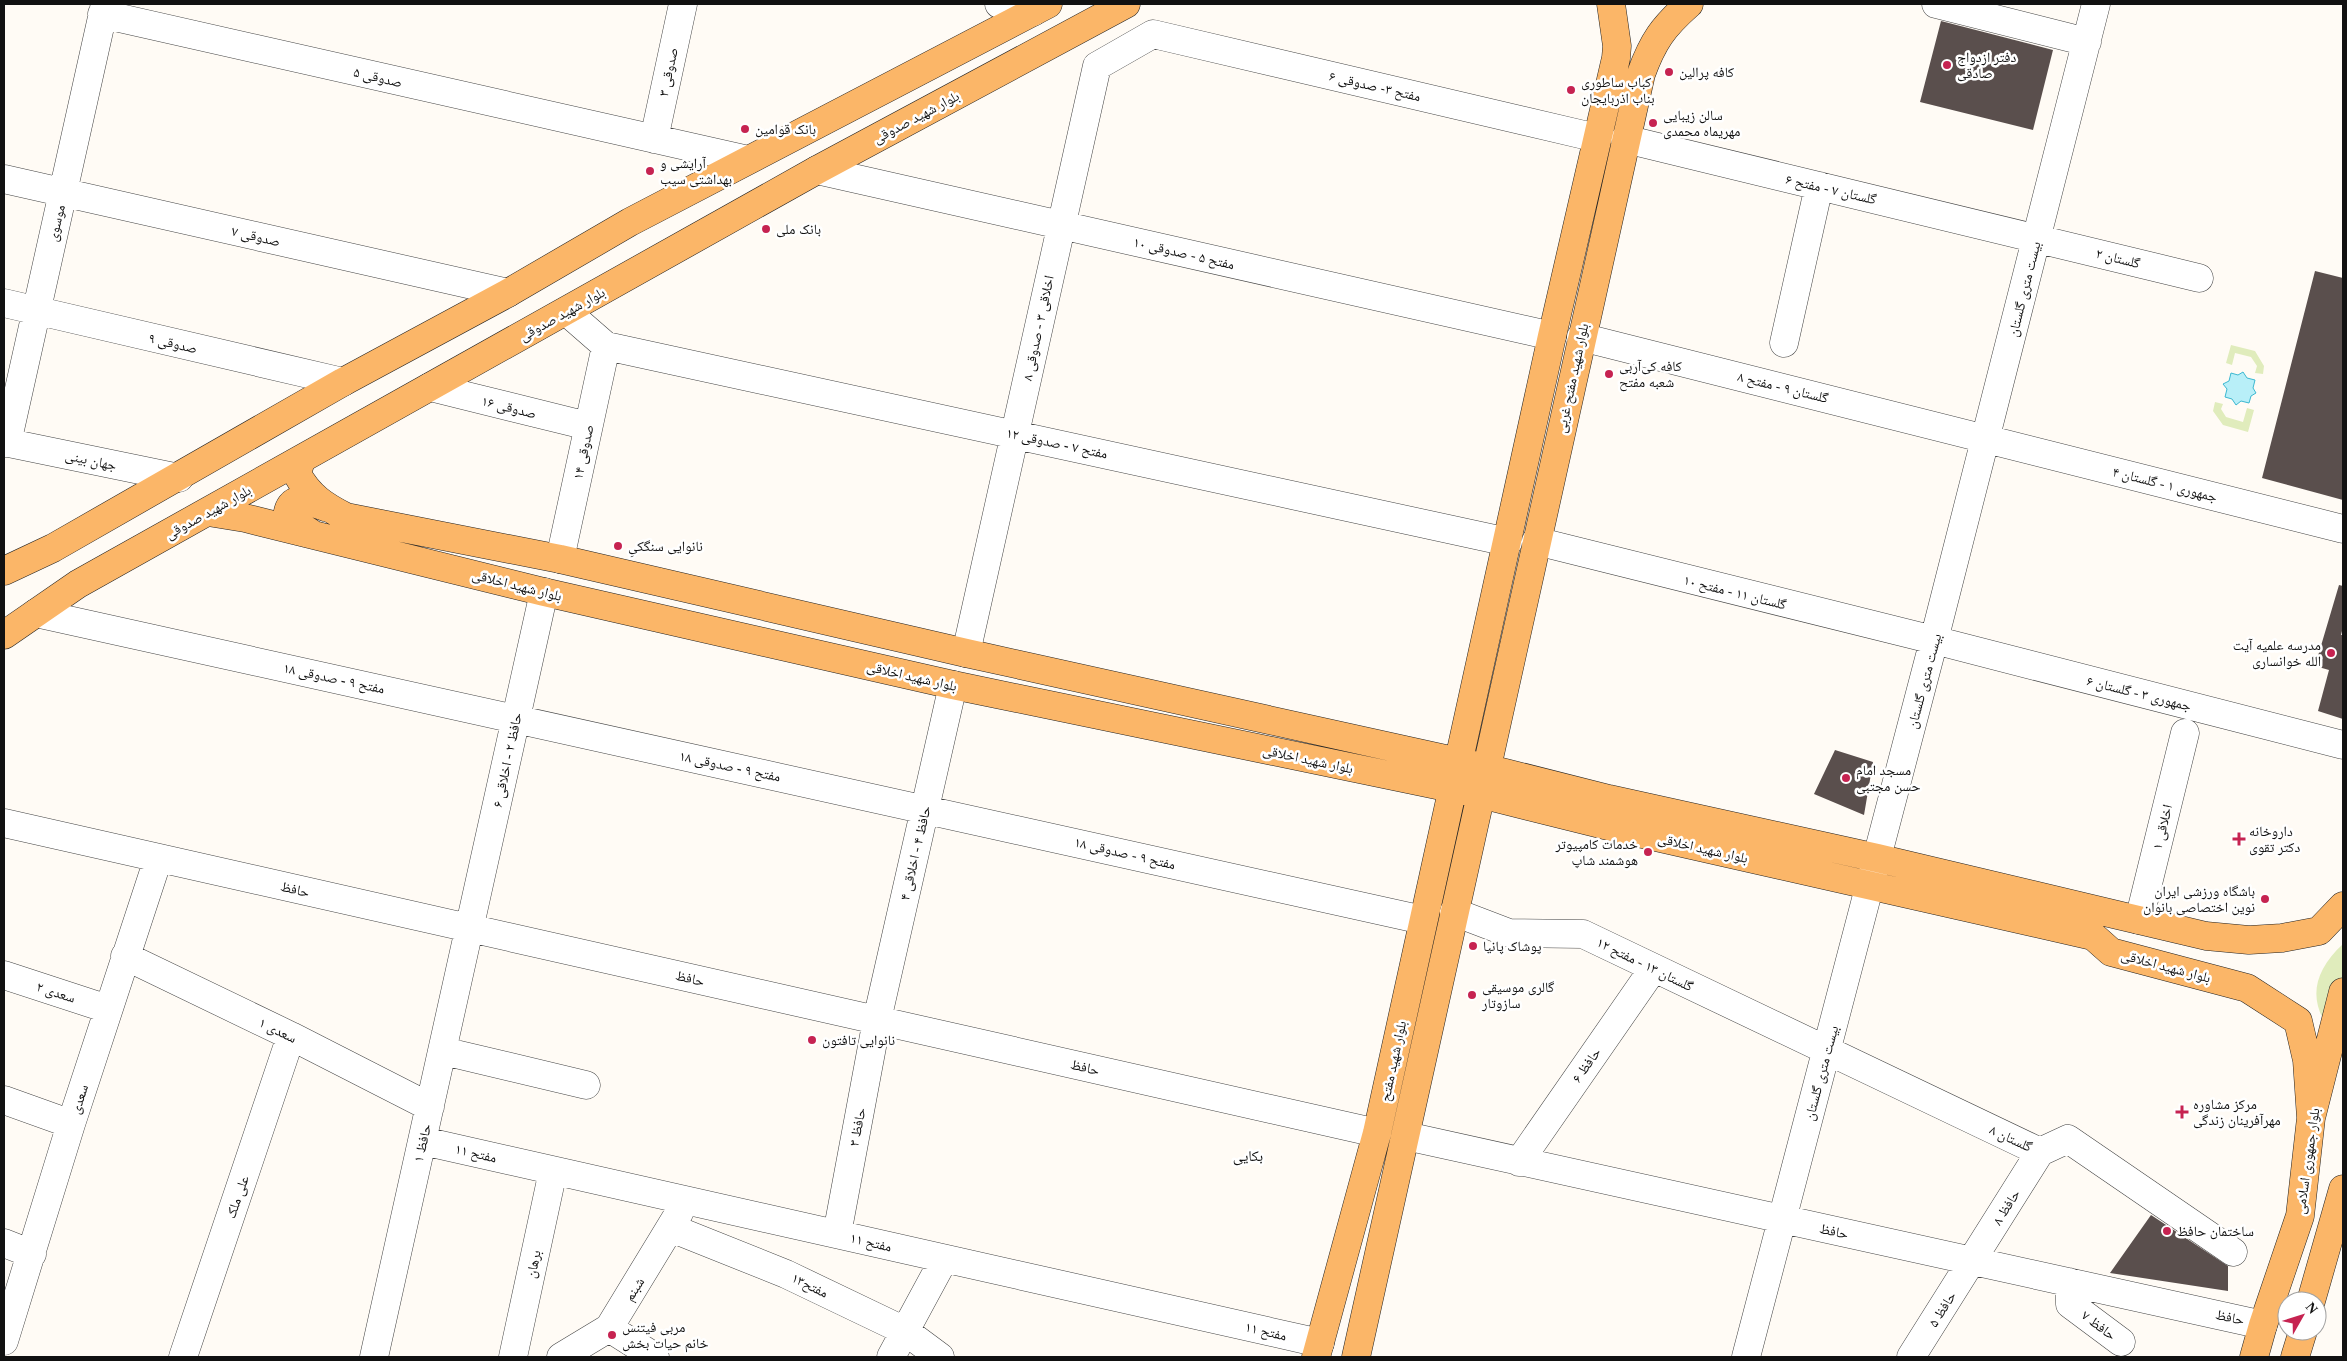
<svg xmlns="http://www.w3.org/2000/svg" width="2347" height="1361" font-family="'Times New Roman','Noto Naskh Arabic',serif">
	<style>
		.green { fill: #e0ecbc }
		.water { fill: #b8eff8; stroke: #3cb8d1 }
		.building { fill: #5a4f4d }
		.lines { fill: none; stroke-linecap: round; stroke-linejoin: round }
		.minor-casing { stroke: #444; stroke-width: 29 }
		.major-casing { stroke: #222; stroke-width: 29 }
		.minor { stroke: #fff; stroke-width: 28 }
		.major { stroke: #fbb668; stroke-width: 28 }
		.poi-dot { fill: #c62351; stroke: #fff; stroke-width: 2 }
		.labels { text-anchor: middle; stroke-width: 5; stroke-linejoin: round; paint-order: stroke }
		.poi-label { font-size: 14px; fill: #111; stroke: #fff; text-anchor: start }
		.street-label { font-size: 14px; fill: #111; stroke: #fff }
		.neighbourhood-label { font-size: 15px; fill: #111; stroke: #fff }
	</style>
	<rect width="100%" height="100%" fill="#fffbf5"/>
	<path class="green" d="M 2231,345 L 2255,351 L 2264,366 L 2263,374 L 2255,373 L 2257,366 L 2251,357 L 2235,353 L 2232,365 L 2226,363 Z
		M 2215,402 L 2223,404 L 2221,409 L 2226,417 L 2243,422 L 2247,408 L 2254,410 L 2248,432 L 2223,425 L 2213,411 Z
		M 2343,944 L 2343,1043 C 2307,1011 2308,976 2343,944 Z"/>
	<path class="water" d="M 2243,372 L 2247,378 L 2255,380 L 2253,388 L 2256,393 L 2251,396 L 2249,403 L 2241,401 L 2236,405 L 2232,399 L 2225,397 L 2227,389 L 2223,384 L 2229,381 L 2231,373 L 2238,375 Z"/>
	<path class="building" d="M 1941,21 L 2053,50 L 2033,130 L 1920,102 Z
		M 2315,271 L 2343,278 L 2343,500 L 2262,478 Z
		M 2339,585 L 2343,586 L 2343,627 L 2341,635 L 2343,635 L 2343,719 L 2318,711 L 2329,670 L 2315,666 Z
		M 1835,750 L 1873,762 L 1864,815 L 1814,794 Z
		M 2151,1215 L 2228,1266 L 2228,1291 L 2110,1273 Z"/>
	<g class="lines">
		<g class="minor-casing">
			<path id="minor" d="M 999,4 L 1033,12
				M 1936,4 L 2087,42
				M 102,14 L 748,160
				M 654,139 L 683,4
				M 1625,139 L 2199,278
				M 817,170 L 1552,336
				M 4,179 L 508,293
				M 4,303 L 343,382
				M 567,312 L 606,346 L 1508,542
				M 1581,337 L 2343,529
				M 1784,343 L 1819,186
				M 430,387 L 588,426
				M 4,442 L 179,478
				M 7,443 L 105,4
				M 1536,541 L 1934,640 L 2343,745
				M 560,559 L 606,346
				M 36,613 L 1423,920
				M 966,653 L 1097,66 L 1153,34 L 1597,138
				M 4,823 L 1377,1133
				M 1454,912 L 1509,933 L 1583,934 L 2040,1152
				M 2139,920 L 2185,733
				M 125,956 L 291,1036 L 430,1107
				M 4,975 L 108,1009
				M 443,1051 L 586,1085
				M 4,1100 L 71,1124
				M 1406,1136 L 2263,1325
				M 423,1141 L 1320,1343
				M 2040,1152 L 2068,1139 L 2233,1252
				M 1519,1162 L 1653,969
				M 671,1228 L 786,1274 L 905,1331 L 940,1357
				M 837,1234 L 877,1020 L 953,685
				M 4,1243 L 32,1254
				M 2069,1282 L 2070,1304 L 2121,1342
				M 609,1328 L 655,1357
				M 4,1341 L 71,1124 L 158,859
				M 183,1357 L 291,1036
				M 374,1357 L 544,592
				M 513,1357 L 553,1171
				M 561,1357 L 609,1328 L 679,1213
				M 891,1357 L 944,1259
				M 1746,1357 L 1934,640 L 2096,4
				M 1911,1357 L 2040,1152"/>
		</g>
		<g class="major-casing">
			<path id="major" d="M 301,460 L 297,474 C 309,496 324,506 346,517 L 560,559 L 966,653 L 1486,768 L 1609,799 L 1877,858 L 2206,936 L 2249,940 L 2282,938 L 2319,931 L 2343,906
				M 208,512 L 245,518 L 544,592 L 953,685 L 1480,794 L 1612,827 L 2093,936 L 2111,952 L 2247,988 L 2298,1021 L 2307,1060 L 2311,1118
				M 311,533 L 287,518 C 289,492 308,501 325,507
				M 4,571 L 53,548 L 343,382 L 508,293 L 630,222 L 1048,4
				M 4,635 L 78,584 L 817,170 L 1126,4
				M 2311,1301 L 2343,1189
				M 1316,1357 L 1377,1133 L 1552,336 L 1616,58 L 1617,46 L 1611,4
				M 1356,1357 L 1641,74 C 1653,41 1663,27 1689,4
				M 2254,1357 L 2263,1325 L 2300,1216 L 2311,1118 L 2343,992
				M 2295,1357 L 2303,1331"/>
		</g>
		<use href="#minor" class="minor"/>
		<use href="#major" class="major"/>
	</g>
	<g class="poi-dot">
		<circle cx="1947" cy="65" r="5"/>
		<circle cx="1669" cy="72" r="5"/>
		<circle cx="1571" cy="90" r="5"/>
		<circle cx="1653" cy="123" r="5"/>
		<circle cx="745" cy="129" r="5"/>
		<circle cx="650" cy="171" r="5"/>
		<circle cx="766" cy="229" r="5"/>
		<circle cx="1609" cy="374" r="5"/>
		<circle cx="618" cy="546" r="5"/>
		<circle cx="2331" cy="653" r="5"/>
		<circle cx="1846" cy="778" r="5"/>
		<path d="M2236.5 831.5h5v5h5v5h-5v5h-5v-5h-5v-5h5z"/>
		<circle cx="1648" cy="852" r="5"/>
		<circle cx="2265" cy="899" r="5"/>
		<circle cx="1473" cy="946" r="5"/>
		<circle cx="1472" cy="995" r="5"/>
		<circle cx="812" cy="1040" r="5"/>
		<path d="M2179.5 1104.5h5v5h5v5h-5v5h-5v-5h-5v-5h5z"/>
		<circle cx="2167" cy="1231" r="5"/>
		<circle cx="612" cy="1335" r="5"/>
	</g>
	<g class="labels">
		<g class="poi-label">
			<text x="1957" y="62">دفتر ازدواج<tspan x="1957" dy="16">صادقی</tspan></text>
			<text x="1679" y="77">کافه پرالین</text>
			<text x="1581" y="87">کباب ساطوری<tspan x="1581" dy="16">بناب اذربایجان</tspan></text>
			<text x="1663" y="120">سالن زیبایی<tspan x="1663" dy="16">مهریماه محمدی</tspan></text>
			<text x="755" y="134">بانک قوامین</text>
			<text x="660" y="168">آرایشی و<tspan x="660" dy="16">بهداشتی سیب</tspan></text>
			<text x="776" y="234">بانک ملی</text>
			<text x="1619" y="371">کافه کی‌آربی<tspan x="1619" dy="16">شعبه مفتح</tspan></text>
			<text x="628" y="551">نانوایی سنگکیِ</text>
			<text x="2321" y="650" text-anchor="end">مدرسه علمیه آیت<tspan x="2321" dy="16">الله خوانساری</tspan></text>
			<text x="1856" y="775">مسجد امام<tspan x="1856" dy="16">حسن مجتبی</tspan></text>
			<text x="2249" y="836">داروخانه<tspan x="2249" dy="16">دکتر تقوی</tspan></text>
			<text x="1638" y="849" text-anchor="end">خدمات کامپیوتر<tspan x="1638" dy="16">هوشمند شاپ</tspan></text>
			<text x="2255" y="896" text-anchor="end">باشگاه ورزشی ایران<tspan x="2255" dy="16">نوین اختصاصی بانوان</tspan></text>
			<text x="1483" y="951">پوشاک پانیا</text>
			<text x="1482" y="992">گالری موسیقی<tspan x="1482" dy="16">سازوتار</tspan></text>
			<text x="822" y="1045">نانوایی تافتون</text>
			<text x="2193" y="1109">مرکز مشاوره<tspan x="2193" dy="16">مهرآفرینان زندگی</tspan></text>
			<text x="2177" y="1236">ساختمان حافظ</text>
			<text x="622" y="1332">مربی فیتنس<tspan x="622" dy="16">خانم حیات بخش</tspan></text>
		</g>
		<g class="street-label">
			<text transform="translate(668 72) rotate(-78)" y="5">صدوقی ۳</text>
			<text transform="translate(378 77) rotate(13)" y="5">صدوقی ۵</text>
			<text transform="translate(1375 86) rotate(13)" y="5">مفتح ۳- صدوقی ۶</text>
			<text transform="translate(916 117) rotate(-28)" y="5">بلوار شهید صدوقی</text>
			<text transform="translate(1831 189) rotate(13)" y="5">گلستان ۷ - مفتح ۶</text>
			<text transform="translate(56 223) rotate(-77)" y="5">موسوی</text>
			<text transform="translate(256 236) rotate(13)" y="5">صدوقی ۷</text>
			<text transform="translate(1184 253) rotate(13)" y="5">مفتح ۵ - صدوقی ۱۰</text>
			<text transform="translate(2118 258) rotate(14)" y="5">گلستان ۲</text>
			<text transform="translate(2024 289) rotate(-76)" y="5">بیست متری گلستان</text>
			<text transform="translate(562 314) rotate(-29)" y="5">بلوار شهید صدوقی</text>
			<text transform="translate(1038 328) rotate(-78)" y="5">اخلاقی ۳ - صدوقی ۸</text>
			<text transform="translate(173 343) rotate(13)" y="5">صدوقی ۹</text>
			<text transform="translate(1572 378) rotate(-78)" y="5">بلوار شهید مفتح غربی</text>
			<text transform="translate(1783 387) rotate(14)" y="5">گلستان ۹ - مفتح ۸</text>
			<text transform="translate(509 407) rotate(14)" y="5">صدوقی ۱۶</text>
			<text transform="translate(1057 443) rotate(12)" y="5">مفتح ۷ - صدوقی ۱۲</text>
			<text transform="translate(583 452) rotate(-78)" y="5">صدوقی ۱۴</text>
			<text transform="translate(91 460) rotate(12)" y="5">جهان بینی</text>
			<text transform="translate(2165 484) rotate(14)" y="5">جمهوری ۱ - گلستان ۴</text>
			<text transform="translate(208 512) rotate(-29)" y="5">بلوار شهید صدوقی</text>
			<text transform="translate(517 585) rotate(14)" y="5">بلوار شهید اخلاقی</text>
			<text transform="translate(1735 592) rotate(14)" y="5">گلستان ۱۱ - مفتح ۱۰</text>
			<text transform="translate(912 676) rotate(13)" y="5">بلوار شهید اخلاقی</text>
			<text transform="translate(334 678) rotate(12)" y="5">مفتح ۹ - صدوقی ۱۸</text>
			<text transform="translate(1924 681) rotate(-75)" y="5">بیست متری گلستان</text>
			<text transform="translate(2139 693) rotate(14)" y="5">جمهوری ۳ - گلستان ۶</text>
			<text transform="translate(1308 759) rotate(12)" y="5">بلوار شهید اخلاقی</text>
			<text transform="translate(507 760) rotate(-78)" y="5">حافظ ۲ - اخلاقی ۶</text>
			<text transform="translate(730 766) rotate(12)" y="5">مفتح ۹ - صدوقی ۱۸</text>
			<text transform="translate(2162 827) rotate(-76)" y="5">اخلاقی ۱</text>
			<text transform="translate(1703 848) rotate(13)" y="5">بلوار شهید اخلاقی</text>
			<text transform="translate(915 853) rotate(-77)" y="5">حافظ ۴ - اخلاقی ۴</text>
			<text transform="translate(1125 853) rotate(13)" y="5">مفتح ۹ - صدوقی ۱۸</text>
			<text transform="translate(295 889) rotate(13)" y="5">حافظ</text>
			<text transform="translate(1645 964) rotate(26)" y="5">گلستان ۱۳ - مفتح ۱۲</text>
			<text transform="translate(2166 966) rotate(15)" y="5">بلوار شهید اخلاقی</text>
			<text transform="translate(690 978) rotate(13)" y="5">حافظ</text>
			<text transform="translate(56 992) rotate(18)" y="5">سعدی ۲</text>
			<text transform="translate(278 1030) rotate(26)" y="5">سعدی ۱</text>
			<text transform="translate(1393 1061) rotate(-78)" y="5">بلوار شهید مفتح</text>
			<text transform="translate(1586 1065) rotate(-55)" y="5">حافظ ۶</text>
			<text transform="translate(1085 1067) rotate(13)" y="5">حافظ</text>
			<text transform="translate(1821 1073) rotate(-75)" y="5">بیست متری گلستان</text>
			<text transform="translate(79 1099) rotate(-72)" y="5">سعدی</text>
			<text transform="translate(857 1127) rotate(-79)" y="5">حافظ ۳</text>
			<text transform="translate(2011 1138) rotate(25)" y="5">گلستان ۸</text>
			<text transform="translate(422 1143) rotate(-77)" y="5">حافظ ۱</text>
			<text transform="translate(476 1153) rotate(13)" y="5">مفتح ۱۱</text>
			<text transform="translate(2307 1161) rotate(-82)" y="5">بلوار جمهوری اسلامی</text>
			<text transform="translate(237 1197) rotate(-71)" y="5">علی ملک</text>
			<text transform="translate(2006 1207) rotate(-58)" y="5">حافظ ۸</text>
			<text transform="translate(1834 1231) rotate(12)" y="5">حافظ</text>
			<text transform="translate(871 1242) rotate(13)" y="5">مفتح ۱۱</text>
			<text transform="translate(533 1264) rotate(-78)" y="5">برهان</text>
			<text transform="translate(810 1285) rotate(26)" y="5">مفتح۱۳</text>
			<text transform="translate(634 1289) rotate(-58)" y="5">شبنم</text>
			<text transform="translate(1942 1309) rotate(-58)" y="5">حافظ ۵</text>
			<text transform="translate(2230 1317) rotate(12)" y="5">حافظ</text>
			<text transform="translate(2099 1325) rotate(37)" y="5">حافظ ۷</text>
			<text transform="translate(1266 1331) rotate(13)" y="5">مفتح ۱۱</text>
		</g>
		<g class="neighbourhood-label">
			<text x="1248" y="1161">بکایی</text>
		</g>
	</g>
	<rect width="2347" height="1361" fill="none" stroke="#111111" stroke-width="10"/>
	<g transform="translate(2302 1316) rotate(51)"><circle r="24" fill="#ffffff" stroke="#a0a0a0"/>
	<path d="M0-4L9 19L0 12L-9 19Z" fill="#c62351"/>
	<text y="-8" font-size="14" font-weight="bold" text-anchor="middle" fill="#111111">N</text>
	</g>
</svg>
